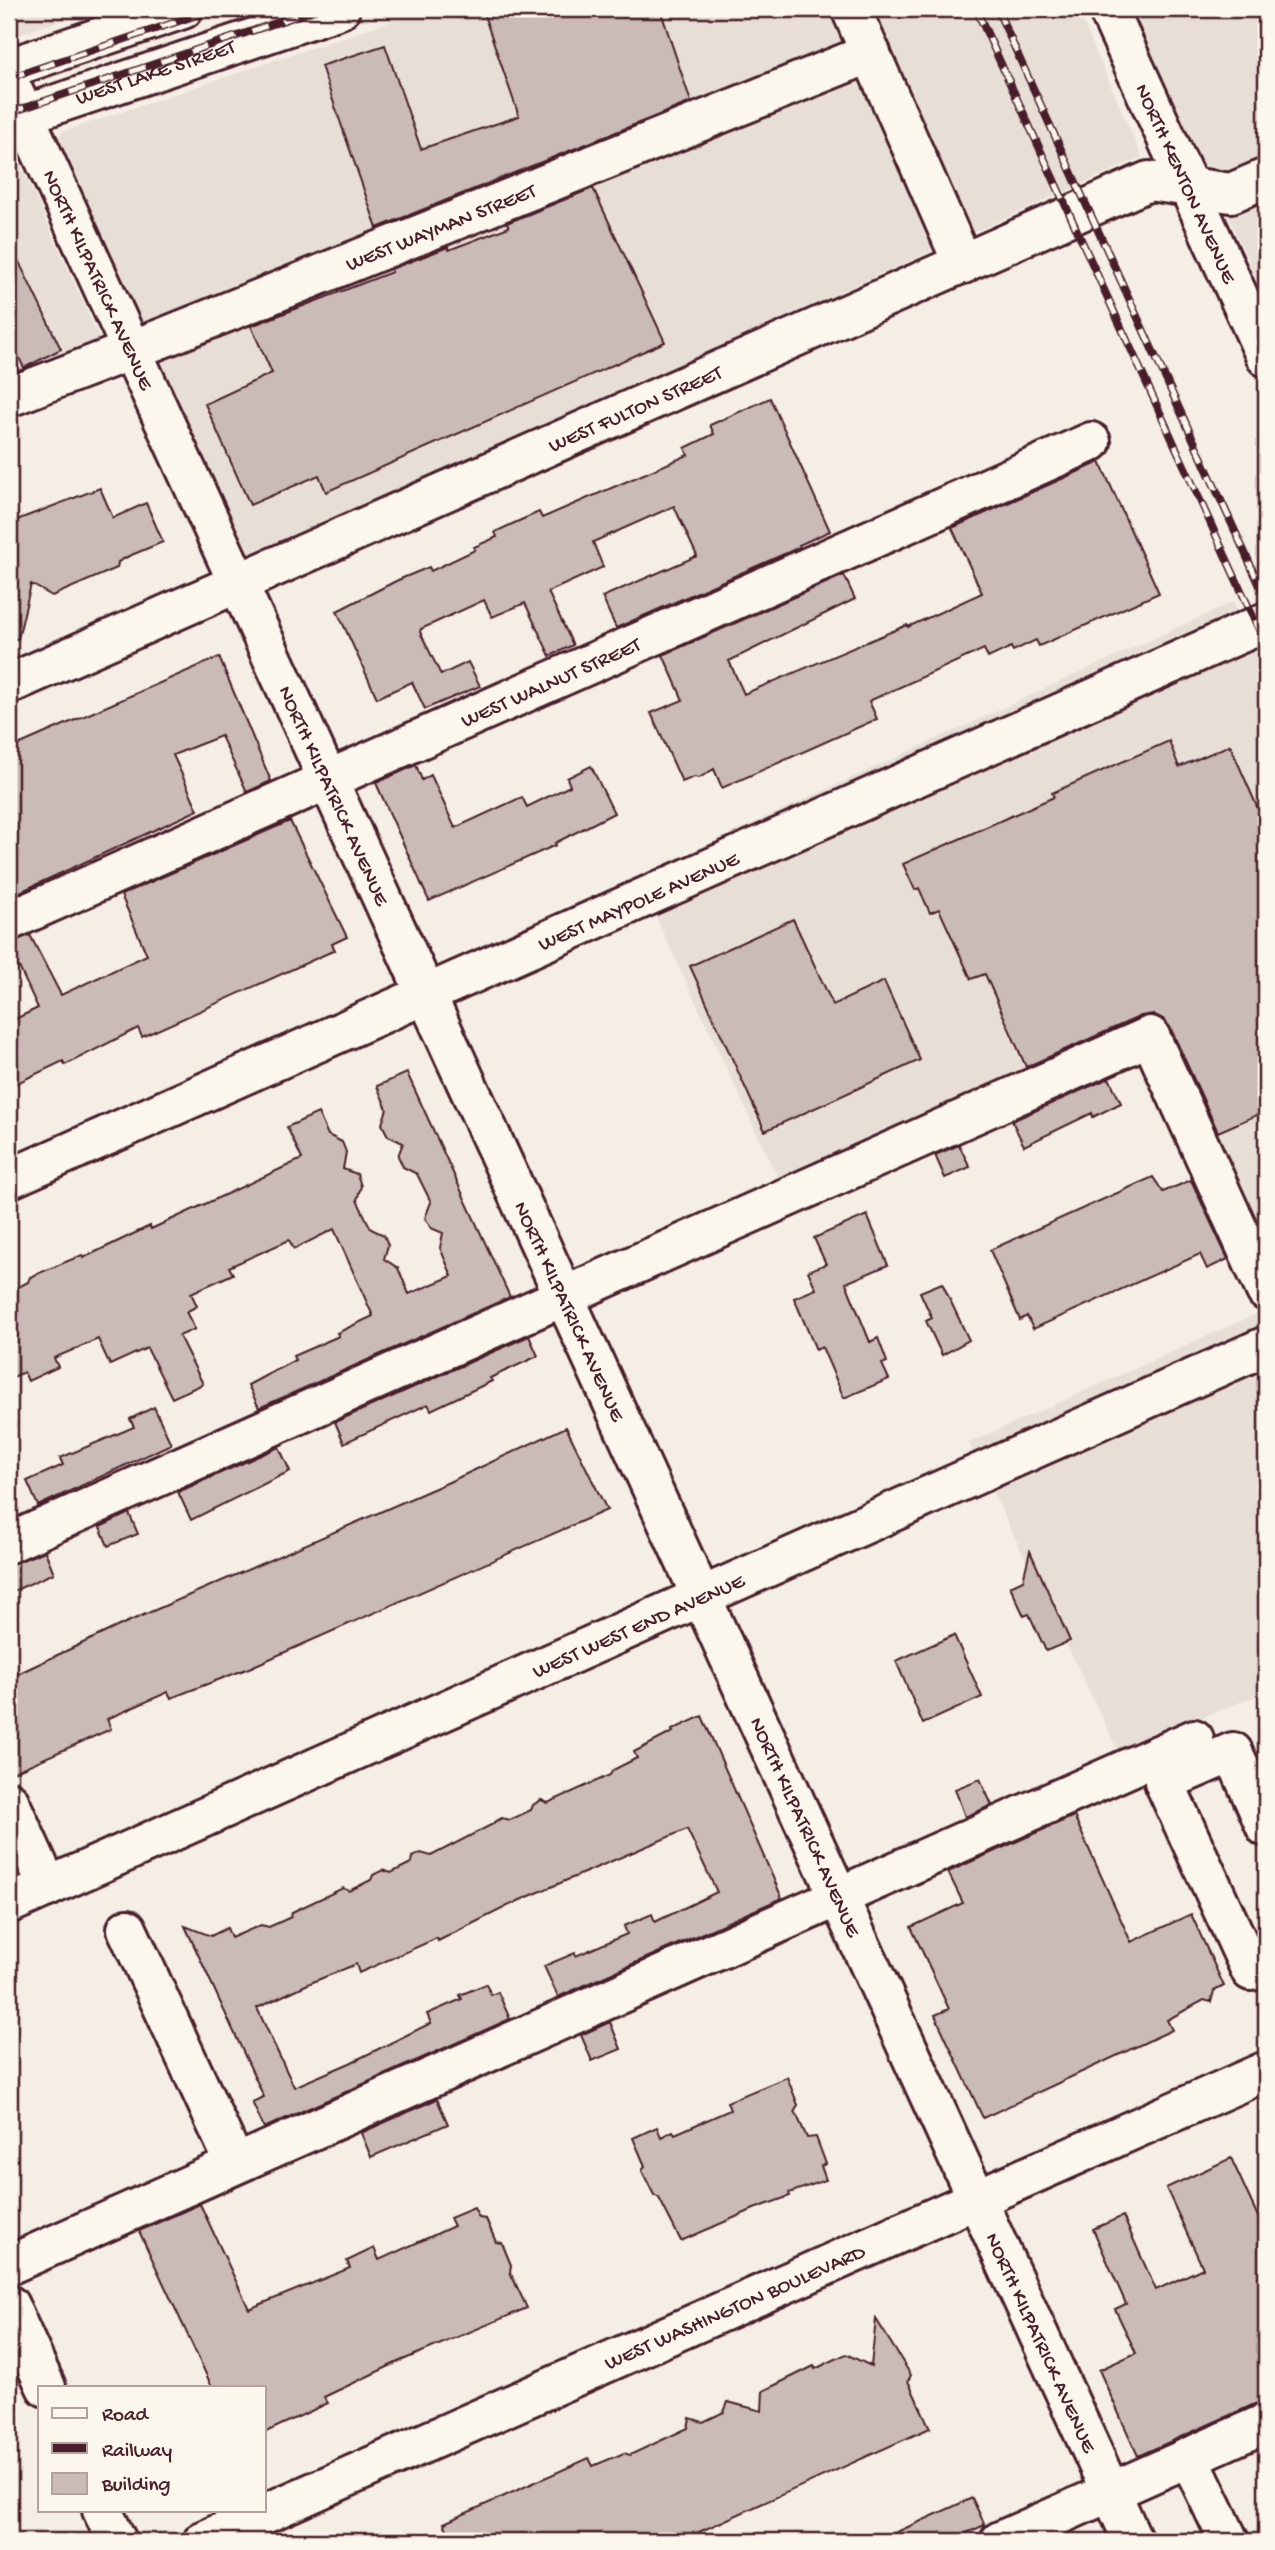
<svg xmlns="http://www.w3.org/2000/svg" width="1275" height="2550" font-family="'Gochi Hand',sans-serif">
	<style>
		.built { fill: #e7dfd6 }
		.building { fill: #cabbb6; stroke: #4a1f2b; stroke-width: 2 }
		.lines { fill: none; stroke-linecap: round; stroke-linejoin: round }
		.minor-casing { stroke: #4a1f2b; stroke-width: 44 }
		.major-casing { stroke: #4a1f2b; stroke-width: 44 }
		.minor { stroke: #fbf7ec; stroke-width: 38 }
		.major { stroke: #fbf7ec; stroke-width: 38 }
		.rail-casing { stroke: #4a1f2b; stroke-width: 8 }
		.rail { stroke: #fbf7ec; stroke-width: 5; stroke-dasharray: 16; stroke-linecap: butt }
		.labels { text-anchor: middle; stroke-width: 7; stroke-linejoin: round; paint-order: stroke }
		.street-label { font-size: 21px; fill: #4a1f2b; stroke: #fbf7ec }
	</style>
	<rect width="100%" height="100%" fill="#f4eee4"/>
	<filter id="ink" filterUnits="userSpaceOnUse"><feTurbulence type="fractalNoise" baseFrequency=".0143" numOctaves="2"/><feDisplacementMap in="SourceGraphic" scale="14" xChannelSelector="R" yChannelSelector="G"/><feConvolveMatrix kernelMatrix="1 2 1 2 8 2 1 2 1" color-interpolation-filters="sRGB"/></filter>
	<g filter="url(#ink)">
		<path class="built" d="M 9,9 L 94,9 L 9,38 Z
			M 427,9 L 1077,9 L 1142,157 L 247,558 L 57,144 L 58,137 L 62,132 Z
			M 1124,9 L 1266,9 L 1266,154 L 1200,181 Z
			M 9,153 L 15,154 L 18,159 L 109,359 L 9,397 Z
			M 1266,196 L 1266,299 L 1227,213 Z
			M 1233,602 L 1266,677 L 1266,1692 L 1118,1751 L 969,1443 L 1263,1311 L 1127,1037 L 780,1182 L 637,877 Z"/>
		<path class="building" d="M 482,9 L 660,9 L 691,102 L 377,228 L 321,66 L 385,45 L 421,149 L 519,116 Z
			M 593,188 L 665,342 L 326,492 L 319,475 L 250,505 L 205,404 L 272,373 L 251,326 L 392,272 L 391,269 L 448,247 L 449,250 L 509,227 L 507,223 Z
			M 9,241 L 61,349 L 24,368 L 9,336 Z
			M 770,398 L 830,531 L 799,545 L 800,547 L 616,628 L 602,597 L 697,556 L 674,506 L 593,542 L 603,567 L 548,592 L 573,645 L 550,656 L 525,603 L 492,617 L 484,600 L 421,629 L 420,632 L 441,675 L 468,662 L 480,686 L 425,709 L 412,682 L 377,698 L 337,611 L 398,580 L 429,567 L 431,571 L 475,550 L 474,547 L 497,537 L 495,532 L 521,520 L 539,512 L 542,518 L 688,455 L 685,448 L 714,434 L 710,425 Z
			M 1100,462 L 1159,593 L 1039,646 L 1036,640 L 1013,651 L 1011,647 L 988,658 L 984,649 L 869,701 L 877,719 L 722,788 L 714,769 L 699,778 L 694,777 L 682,782 L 651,713 L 683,700 L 663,655 L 844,575 L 855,599 L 729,661 L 744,694 L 907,625 L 908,627 L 982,593 L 952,528 Z
			M 100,488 L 113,518 L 146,503 L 163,542 L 129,556 L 118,562 L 117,568 L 52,596 L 31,584 L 18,639 L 9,638 L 9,523 Z
			M 219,657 L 271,781 L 247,792 L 221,736 L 198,745 L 173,755 L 198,810 L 9,897 L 9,749 Z
			M 1169,741 L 1179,767 L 1230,745 L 1266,827 L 1266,1111 L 1218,1132 L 1170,1027 L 1163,1019 L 1153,1014 L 1141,1016 L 1026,1067 L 985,974 L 971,979 L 939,909 L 930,913 L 919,888 L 915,890 L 903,864 L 1054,797 L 1052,793 Z
			M 416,765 L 422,780 L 431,775 L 455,828 L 522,797 L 527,807 L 570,786 L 567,778 L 591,766 L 614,813 L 555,843 L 556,845 L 429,901 L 376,783 Z
			M 290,821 L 347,937 L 332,944 L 335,950 L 142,1037 L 138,1028 L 65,1065 L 63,1061 L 9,1087 L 9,1022 L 38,1008 L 19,967 L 17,968 L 9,952 L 9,943 L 30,935 L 61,995 L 147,955 L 121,895 Z
			M 793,919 L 833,1005 L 884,981 L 920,1060 L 765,1131 L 690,966 Z
			M 407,1073 L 510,1297 L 259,1408 L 248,1385 L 295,1360 L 293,1356 L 339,1336 L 337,1333 L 373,1316 L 334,1229 L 294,1249 L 289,1240 L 229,1267 L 233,1274 L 191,1293 L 197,1306 L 186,1312 L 195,1329 L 179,1336 L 203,1384 L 172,1398 L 147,1348 L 110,1365 L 98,1339 L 54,1358 L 58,1367 L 28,1381 L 24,1372 L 9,1379 L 9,1292 L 28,1282 L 30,1277 L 82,1255 L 83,1258 L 150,1226 L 151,1229 L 302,1159 L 287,1127 L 318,1113 L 328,1135 L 342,1142 L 346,1152 L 343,1169 L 357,1174 L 361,1186 L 357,1200 L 371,1229 L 384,1235 L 388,1245 L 384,1259 L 398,1268 L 409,1294 L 452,1276 L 440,1248 L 443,1233 L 431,1228 L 425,1218 L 431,1202 L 417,1174 L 403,1167 L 398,1156 L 403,1143 L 388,1136 L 382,1124 L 387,1109 L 377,1086 Z
			M 1109,1078 L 1121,1103 L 1093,1117 L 1092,1113 L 1024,1146 L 1012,1121 Z
			M 959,1145 L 970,1167 L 945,1178 L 935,1155 Z
			M 1153,1177 L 1163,1192 L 1191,1180 L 1228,1259 L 1207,1269 L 1200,1254 L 1033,1329 L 1027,1316 L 1020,1320 L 990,1250 Z
			M 867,1215 L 888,1265 L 846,1283 L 870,1342 L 878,1338 L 887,1362 L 882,1364 L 889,1379 L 844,1398 L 822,1347 L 816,1350 L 794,1298 L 816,1289 L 808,1271 L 826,1264 L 814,1238 Z
			M 942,1283 L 969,1340 L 942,1355 L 926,1321 L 932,1318 L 920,1292 Z
			M 529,1336 L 538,1356 L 490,1378 L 492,1381 L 431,1410 L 428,1404 L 344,1443 L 335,1422 Z
			M 154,1407 L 171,1444 L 38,1506 L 27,1481 L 63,1465 L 60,1458 L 134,1427 L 130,1419 Z
			M 566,1427 L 607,1510 L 249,1668 L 171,1698 L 168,1692 L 107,1719 L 111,1729 L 9,1774 L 9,1678 L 123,1624 L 449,1482 Z
			M 279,1447 L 290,1471 L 191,1520 L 178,1492 Z
			M 129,1513 L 138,1534 L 108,1546 L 100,1527 Z
			M 45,1551 L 54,1573 L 9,1593 L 9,1565 Z
			M 1030,1551 L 1070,1641 L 1046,1651 L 1029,1614 L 1024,1616 L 1010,1586 L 1023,1580 Z
			M 954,1635 L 982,1697 L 923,1724 L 896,1661 Z
			M 702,1716 L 782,1898 L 558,1997 L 544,1966 L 575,1953 L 576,1956 L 627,1934 L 624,1926 L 652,1914 L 655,1922 L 717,1892 L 687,1829 L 518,1901 L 438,1941 L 437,1938 L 359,1973 L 356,1964 L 308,1984 L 257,2008 L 294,2087 L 350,2063 L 431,2023 L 427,2014 L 462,1999 L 460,1995 L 486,1984 L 491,1995 L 498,1992 L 510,2019 L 264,2128 L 252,2102 L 264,2097 L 185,1926 L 211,1936 L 227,1928 L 231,1938 L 261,1925 L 269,1927 L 291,1917 L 292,1912 L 343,1888 L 349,1891 L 371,1880 L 373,1875 L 383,1870 L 391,1873 L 411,1863 L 412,1857 L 421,1853 L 431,1856 L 493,1824 L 494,1822 L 502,1818 L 510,1820 L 531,1810 L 533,1805 L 541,1800 L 548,1803 L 610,1775 L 613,1770 L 637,1758 L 634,1752 L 673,1732 L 672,1730 Z
			M 980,1779 L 992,1805 L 965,1817 L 955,1789 Z
			M 1074,1816 L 1131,1942 L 1191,1914 L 1224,1986 L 1214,1991 L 1211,2002 L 1204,2000 L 1167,2020 L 1172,2030 L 983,2118 L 935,2015 L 949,2009 L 911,1927 L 963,1903 L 948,1872 Z
			M 610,2022 L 621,2049 L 592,2061 L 581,2035 Z
			M 787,2077 L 798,2105 L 795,2111 L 807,2138 L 816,2137 L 826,2164 L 821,2166 L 826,2180 L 789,2193 L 790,2196 L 754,2209 L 681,2241 L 659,2198 L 654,2195 L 642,2171 L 645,2166 L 633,2138 L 657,2127 L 661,2137 L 673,2131 L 675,2134 L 730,2110 L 727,2102 Z
			M 437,2099 L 448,2124 L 371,2157 L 361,2133 Z
			M 1231,2158 L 1266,2234 L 1266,2401 L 1257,2403 L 1138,2456 L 1099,2370 L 1136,2353 L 1115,2309 L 1126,2304 L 1093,2229 L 1123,2216 L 1156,2290 L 1203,2268 L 1166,2188 Z
			M 200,2204 L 249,2309 L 350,2268 L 347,2261 L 374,2248 L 379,2260 L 454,2226 L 450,2218 L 474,2208 L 479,2218 L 486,2219 L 496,2242 L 502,2243 L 511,2265 L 510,2272 L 527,2308 L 398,2362 L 324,2397 L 328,2403 L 264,2433 L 264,2387 L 212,2387 L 139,2231 Z
			M 876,2319 L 911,2375 L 908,2381 L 930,2428 L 679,2541 L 452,2541 L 444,2523 L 589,2458 L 593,2466 L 624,2453 L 630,2455 L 688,2428 L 690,2418 L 703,2422 L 724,2412 L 728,2402 L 762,2411 L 763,2391 L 814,2366 L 815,2369 L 846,2354 L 871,2366 Z
			M 972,2498 L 985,2525 L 948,2541 L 877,2541 Z"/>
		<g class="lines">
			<g class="minor-casing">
				<g id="minor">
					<path d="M 851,9 L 963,264"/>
					<path id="s1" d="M 1108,9 L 1266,357"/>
					<path id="s2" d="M 9,82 L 1133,2541"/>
					<path id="s3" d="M 9,397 L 165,337 L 871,53"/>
					<path id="s4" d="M 9,684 L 1149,181 L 1231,193 L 1266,178"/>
					<path id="s5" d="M 9,921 L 1091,442"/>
					<path id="s6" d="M 9,1179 L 1266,622"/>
					<path d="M 9,1543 L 1150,1036 L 1266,1291"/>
					<path d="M 9,1801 L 48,1887"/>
					<path id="s7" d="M 9,1904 L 1266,1346"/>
					<path d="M 127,1929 L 235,2164"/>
					<path d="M 1251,1971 L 1164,1782 L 1233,1752 L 1266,1827"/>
					<path d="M 9,2265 L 1194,1739"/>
					<path d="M 1189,2457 L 1229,2541"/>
					<path id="s8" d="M 203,2541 L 1266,2071"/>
					<path d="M 1000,2541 L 1266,2423"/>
				</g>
			</g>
			<g class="major-casing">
				<g id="major">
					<path d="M 9,68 L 183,9"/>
					<path id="s9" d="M 9,120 L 340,9"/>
					<path d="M 9,2305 L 46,2387"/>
					<path d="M 102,2510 L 117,2541"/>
				</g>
			</g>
			<use href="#minor" class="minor"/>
			<use href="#major" class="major"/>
			<g class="rail-casing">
				<path id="rail" d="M 976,9 L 1266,645
					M 997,9 L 1266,599
					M 9,78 L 215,9
					M 9,113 L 317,9"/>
			</g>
			<use href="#rail" class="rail"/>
		</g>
	</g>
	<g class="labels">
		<g class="street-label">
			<text dy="7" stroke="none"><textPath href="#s9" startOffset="154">WEST LAKE STREET</textPath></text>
			<text dy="7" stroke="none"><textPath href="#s1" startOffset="191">NORTH KENTON AVENUE</textPath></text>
			<text dy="7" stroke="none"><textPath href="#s3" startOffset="464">WEST WAYMAN STREET</textPath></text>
			<text dy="7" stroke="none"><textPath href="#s2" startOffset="217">NORTH KILPATRICK AVENUE</textPath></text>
			<text dy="7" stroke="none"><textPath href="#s4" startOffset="684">WEST FULTON STREET</textPath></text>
			<text dy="7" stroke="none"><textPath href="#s5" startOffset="592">WEST WALNUT STREET</textPath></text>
			<text dy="7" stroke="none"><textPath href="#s2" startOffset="784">NORTH KILPATRICK AVENUE</textPath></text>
			<text dy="7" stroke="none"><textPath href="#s6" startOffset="688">WEST MAYPOLE AVENUE</textPath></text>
			<text dy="7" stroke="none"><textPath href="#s2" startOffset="1351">NORTH KILPATRICK AVENUE</textPath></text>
			<text dy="7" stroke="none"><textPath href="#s7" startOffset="688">WEST WEST END AVENUE</textPath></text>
			<text dy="7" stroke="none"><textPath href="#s2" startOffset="1918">NORTH KILPATRICK AVENUE</textPath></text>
			<text dy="7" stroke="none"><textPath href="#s8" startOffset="581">WEST WASHINGTON BOULEVARD</textPath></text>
			<text dy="7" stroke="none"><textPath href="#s2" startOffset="2485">NORTH KILPATRICK AVENUE</textPath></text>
		</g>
	</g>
	<rect width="1275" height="2550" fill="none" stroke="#fbf7ec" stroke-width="35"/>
	<rect x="18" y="18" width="1240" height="2515" fill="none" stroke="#4a1f2b" stroke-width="2.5" filter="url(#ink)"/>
	<rect x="38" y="2386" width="228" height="126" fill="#fbf7ec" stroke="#b4a19f" stroke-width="2"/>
	<rect x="52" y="2408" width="35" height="10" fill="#fbf7ec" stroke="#b4a19f" stroke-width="2"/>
	<text x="102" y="2420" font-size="21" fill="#4a1f2b">Road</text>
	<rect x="52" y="2443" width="35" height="10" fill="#4a1f2b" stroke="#b4a19f" stroke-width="2"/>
	<text x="102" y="2456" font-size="21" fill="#4a1f2b">Railway</text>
	<rect x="52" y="2473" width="35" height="21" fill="#cabbb6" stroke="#b4a19f" stroke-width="2"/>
	<text x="102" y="2490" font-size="21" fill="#4a1f2b">Building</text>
</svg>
